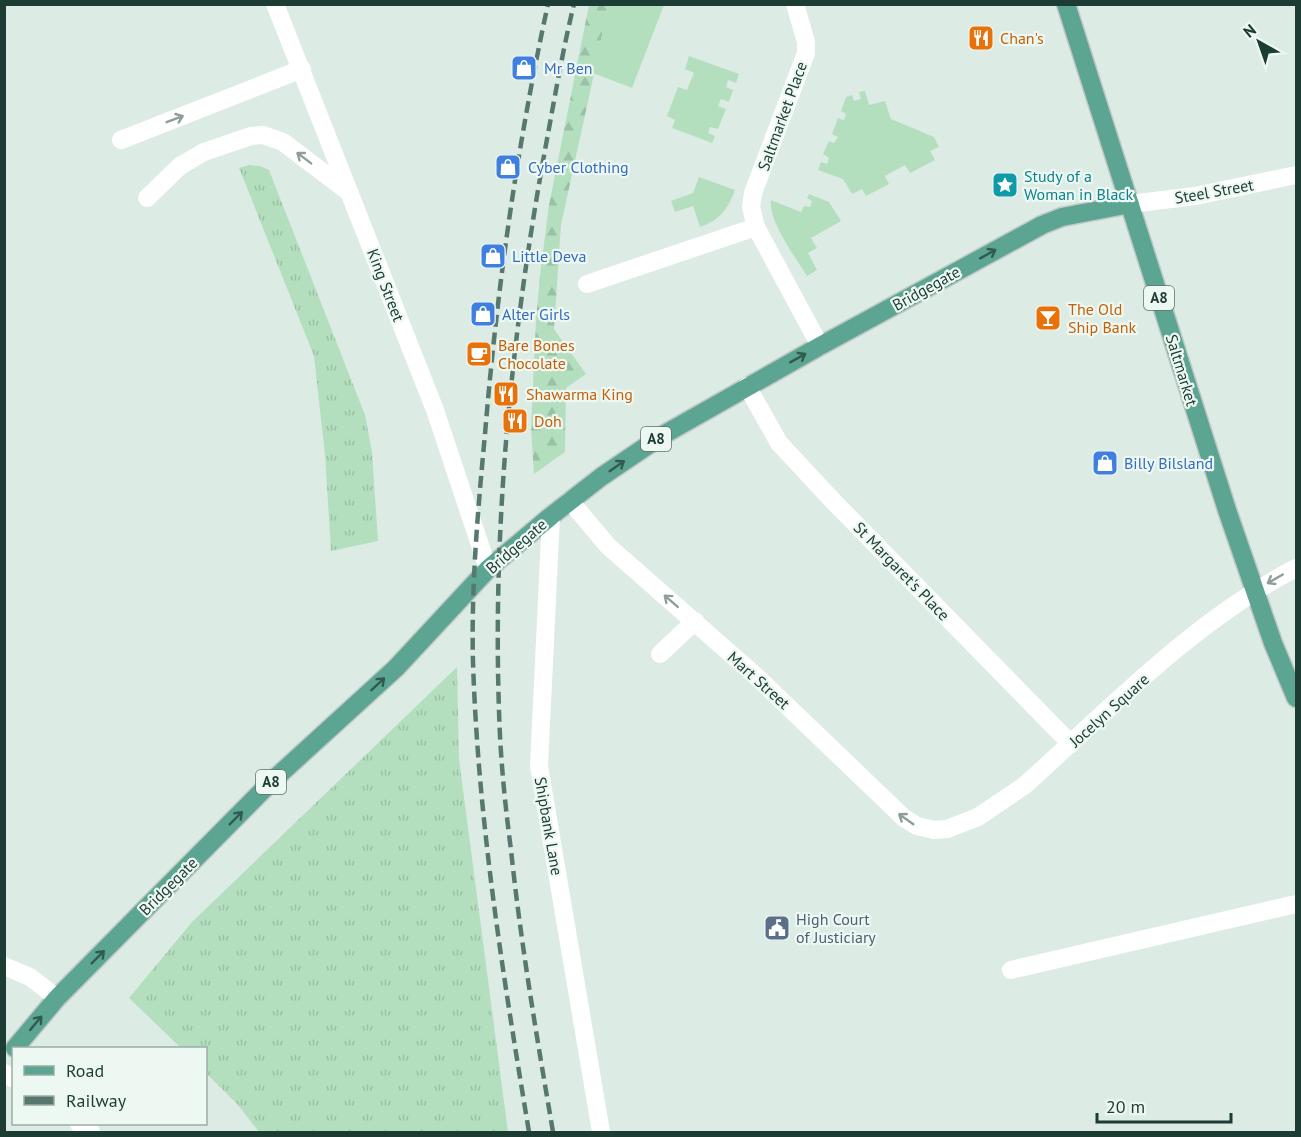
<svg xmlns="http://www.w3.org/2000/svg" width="1301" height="1137" font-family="'PT Sans',sans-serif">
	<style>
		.grass { fill: url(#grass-tufts) }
		.forest { fill: url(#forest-firs) }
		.garden { fill: #b4dfbf }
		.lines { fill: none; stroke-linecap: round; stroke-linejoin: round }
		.major-casing { stroke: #c0c8c6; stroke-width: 21 }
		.minor { stroke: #fff; stroke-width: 18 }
		.major { stroke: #5da593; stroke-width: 18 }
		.rail { stroke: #57786f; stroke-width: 4.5; stroke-dasharray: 12 6; stroke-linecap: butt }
		.oneway { stroke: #8e9e9a }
		.oneway2 { stroke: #305c50 }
		.labels { text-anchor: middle; stroke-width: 4.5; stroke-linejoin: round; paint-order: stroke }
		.shield { fill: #eef8f3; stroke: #5c746d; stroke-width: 1.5 }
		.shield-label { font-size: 15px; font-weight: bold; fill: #1d3c34 }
		.food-label { font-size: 16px; fill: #c56008; stroke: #eef8f3; text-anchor: start }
		.shop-label { font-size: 16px; fill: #366cbe; stroke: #eef8f3; text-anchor: start }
		.street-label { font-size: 16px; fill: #1d3c34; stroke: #eef8f3 }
		.culture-label { font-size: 16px; fill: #0d838f; stroke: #eef8f3; text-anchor: start }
		.service-label { font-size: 16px; fill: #4e5e75; stroke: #eef8f3; text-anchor: start }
	</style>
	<defs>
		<pattern id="grass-tufts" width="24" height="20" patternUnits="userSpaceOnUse" patternTransform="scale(1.5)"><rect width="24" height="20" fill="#b4dfbf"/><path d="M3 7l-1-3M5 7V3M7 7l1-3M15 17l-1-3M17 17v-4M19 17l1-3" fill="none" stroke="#9ac0a5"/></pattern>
		<pattern id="forest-firs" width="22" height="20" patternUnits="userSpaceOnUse" patternTransform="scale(1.5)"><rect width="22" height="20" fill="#b4dfbf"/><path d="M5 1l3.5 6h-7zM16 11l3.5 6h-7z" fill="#9ac0a5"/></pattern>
	</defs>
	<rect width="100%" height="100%" fill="#ddebe5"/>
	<path class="grass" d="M 249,165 L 260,166 L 269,170 L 365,415 L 372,452 L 378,541 L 331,551 L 325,455 L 314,356 L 239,168 Z
		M 457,667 L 459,759 L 508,1132 L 259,1132 L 238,1105 L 206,1073 L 206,1048 L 181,1048 L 129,998 L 192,922 Z"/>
	<path class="forest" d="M 589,5 L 609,5 L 561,225 L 554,329 L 586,374 L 566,388 L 565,452 L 534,474 L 531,428 L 536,320 L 540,275 L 549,205 Z"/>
	<path class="garden" d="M 609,5 L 664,5 L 632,88 L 593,73 Z
		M 689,56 L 739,74 L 736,83 L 728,80 L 726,87 L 733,90 L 729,102 L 721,99 L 718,106 L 726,109 L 718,129 L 710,127 L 708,133 L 715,136 L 712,143 L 672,128 L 675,120 L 667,116 L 678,87 L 687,90 L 694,73 L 685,69 Z
		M 865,91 L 869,105 L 885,101 L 891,119 L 934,137 L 939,147 L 930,151 L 935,160 L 910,173 L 905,165 L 885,176 L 889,184 L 866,196 L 862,189 L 852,194 L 843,179 L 818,170 L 821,162 L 827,164 L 829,158 L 823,154 L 829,141 L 834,143 L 838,137 L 832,134 L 838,118 L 844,120 L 846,114 L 841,111 L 846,97 L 852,95 L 854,101 L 861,99 L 859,92 Z
		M 699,177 L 735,190 C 728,209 720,220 700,227 L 693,206 L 675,212 L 671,201 L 693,193 Z
		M 809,194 L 829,202 L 841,221 L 811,238 L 817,248 L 808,253 L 817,270 L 807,276 C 796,258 768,221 771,200 L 801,212 L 804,206 L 810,207 L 812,201 L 807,198 Z"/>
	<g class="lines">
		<g class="major-casing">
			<path id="major" d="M 1066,4 L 1227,510 L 1273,643 L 1296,698
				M 15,1048 L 57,998 L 271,782 L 396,668 L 488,569 L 551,516 L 601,477 L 663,435 L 820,346 L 1042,225 L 1062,217 L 1130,204"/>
		</g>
		<path class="minor" d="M 275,4 L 435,410 L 488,569
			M 795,4 L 806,42 L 806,53 L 753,193 L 751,207 L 756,227 L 820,346
			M 121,140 L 302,69
			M 147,198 L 180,166 L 204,152 L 251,136 L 263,135 L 283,142 L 350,193
			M 1130,204 L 1195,196 L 1296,175
			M 587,284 L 756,227
			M 747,386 L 779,443 L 835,503 L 1071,744
			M 570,501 L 608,546 L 757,677 L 904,818 L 917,826 L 934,830 L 947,829 L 978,817 L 1025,785 C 1111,708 1193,621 1296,568
			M 551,516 L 539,766 L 601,1132
			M 660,654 L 695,621
			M 4,966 L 30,977 L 57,998
			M 1011,970 L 1296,904
			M 4,1073 L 14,1079
			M 79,1124 L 91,1132"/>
		<use href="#major" class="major"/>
		<path class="rail" d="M 529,1132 C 503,976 478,820 473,662 C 471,586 478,509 485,434 C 497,289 517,146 548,4
			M 553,1132 C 537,1038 521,945 511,850 C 506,812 502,774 500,736 C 491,540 510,343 545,150 C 554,102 562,53 574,4"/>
	</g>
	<defs><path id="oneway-shaft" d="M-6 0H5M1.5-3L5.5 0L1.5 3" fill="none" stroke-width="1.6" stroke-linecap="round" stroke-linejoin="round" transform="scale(1.5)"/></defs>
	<g class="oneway">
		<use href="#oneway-shaft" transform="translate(175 119) rotate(-21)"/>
		<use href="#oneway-shaft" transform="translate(304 158) rotate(-143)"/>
		<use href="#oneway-shaft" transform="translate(1275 579) rotate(150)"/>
		<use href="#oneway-shaft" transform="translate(671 601) rotate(-139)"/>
		<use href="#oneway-shaft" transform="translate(906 819) rotate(-145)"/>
	</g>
	<g class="oneway2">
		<use href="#oneway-shaft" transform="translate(988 254) rotate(-29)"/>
		<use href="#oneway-shaft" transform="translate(798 358) rotate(-29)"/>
		<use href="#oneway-shaft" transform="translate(617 466) rotate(-35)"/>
		<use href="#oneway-shaft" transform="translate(378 684) rotate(-43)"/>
		<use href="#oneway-shaft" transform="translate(236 818) rotate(-45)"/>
		<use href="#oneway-shaft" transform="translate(98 957) rotate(-45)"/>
		<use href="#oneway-shaft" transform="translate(36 1023) rotate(-50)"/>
	</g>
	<defs>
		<g id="restaurant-square" transform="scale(1.35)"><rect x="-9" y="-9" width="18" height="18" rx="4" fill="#e8710a" stroke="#eef8f3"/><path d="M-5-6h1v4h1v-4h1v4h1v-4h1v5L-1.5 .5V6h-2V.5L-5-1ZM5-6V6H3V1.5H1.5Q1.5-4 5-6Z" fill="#fff"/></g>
		<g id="shop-square" transform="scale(1.35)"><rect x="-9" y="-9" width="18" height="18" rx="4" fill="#3f7fe0" stroke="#eef8f3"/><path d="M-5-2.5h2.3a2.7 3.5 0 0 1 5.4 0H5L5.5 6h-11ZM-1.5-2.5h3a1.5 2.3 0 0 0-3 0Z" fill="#fff"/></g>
		<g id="sight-square" transform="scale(1.35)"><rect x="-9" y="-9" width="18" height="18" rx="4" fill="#0f9aa8" stroke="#eef8f3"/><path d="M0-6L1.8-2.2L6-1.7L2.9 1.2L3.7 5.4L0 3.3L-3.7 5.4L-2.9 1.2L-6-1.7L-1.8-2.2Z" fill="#fff"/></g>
		<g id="bar-square" transform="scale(1.35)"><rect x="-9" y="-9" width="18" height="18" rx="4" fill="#e8710a" stroke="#eef8f3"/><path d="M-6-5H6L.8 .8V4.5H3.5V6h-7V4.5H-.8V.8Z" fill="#fff"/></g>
		<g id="cafe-square" transform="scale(1.35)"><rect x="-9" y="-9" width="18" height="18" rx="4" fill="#e8710a" stroke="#eef8f3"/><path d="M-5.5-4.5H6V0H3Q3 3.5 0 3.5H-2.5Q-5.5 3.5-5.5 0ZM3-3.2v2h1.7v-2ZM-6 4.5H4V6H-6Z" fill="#fff"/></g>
		<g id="civic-square" transform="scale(1.35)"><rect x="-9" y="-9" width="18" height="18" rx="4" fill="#5c6f8a" stroke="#eef8f3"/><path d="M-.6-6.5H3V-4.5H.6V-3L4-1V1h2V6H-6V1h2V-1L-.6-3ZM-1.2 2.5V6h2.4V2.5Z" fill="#fff"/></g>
	</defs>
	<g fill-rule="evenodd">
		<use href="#restaurant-square" x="981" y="38"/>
		<use href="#shop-square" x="524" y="68"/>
		<use href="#shop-square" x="508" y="167"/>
		<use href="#sight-square" x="1005" y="185"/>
		<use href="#shop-square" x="493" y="256"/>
		<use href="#shop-square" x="483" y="314"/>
		<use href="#bar-square" x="1048" y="318"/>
		<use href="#cafe-square" x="479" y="354"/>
		<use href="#restaurant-square" x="506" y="394"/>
		<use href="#restaurant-square" x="515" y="421"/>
		<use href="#shop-square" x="1105" y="463"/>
		<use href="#civic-square" x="777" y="928"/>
	</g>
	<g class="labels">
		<g class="shield">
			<rect x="1144" y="286" width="30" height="24" rx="4.5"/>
			<rect x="641" y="427" width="30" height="24" rx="4.5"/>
			<rect x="256" y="770" width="30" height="24" rx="4.5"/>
		</g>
		<g class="shield-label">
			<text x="1159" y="303">A8</text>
			<text x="656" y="444">A8</text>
			<text x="271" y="787">A8</text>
		</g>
		<g class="food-label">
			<text x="1000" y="44">Chan's</text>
			<text x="1068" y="315">The Old<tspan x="1068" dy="18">Ship Bank</tspan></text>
			<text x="498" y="351">Bare Bones<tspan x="498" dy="18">Chocolate</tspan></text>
			<text x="526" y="400">Shawarma King</text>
			<text x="534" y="427">Doh</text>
		</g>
		<g class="shop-label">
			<text x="544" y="74">Mr Ben</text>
			<text x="528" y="173">Cyber Clothing</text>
			<text x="512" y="262">Little Deva</text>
			<text x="502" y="320">Alter Girls</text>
			<text x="1124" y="469">Billy Bilsland</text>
		</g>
		<g class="street-label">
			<text transform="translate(782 116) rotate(-70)" y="6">Saltmarket Place</text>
			<text transform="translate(1214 191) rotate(-10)" y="6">Steel Street</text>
			<text transform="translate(386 285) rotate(69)" y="6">King Street</text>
			<text transform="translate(926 288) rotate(-29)" y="6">Bridgegate</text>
			<text transform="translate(1182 370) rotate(73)" y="6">Saltmarket</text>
			<text transform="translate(516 546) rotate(-41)" y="6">Bridgegate</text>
			<text transform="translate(902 571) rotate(46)" y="6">St Margaret's Place</text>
			<text transform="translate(759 680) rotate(42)" y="6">Mart Street</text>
			<text transform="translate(1109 710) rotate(-42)" y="6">Jocelyn Square</text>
			<text transform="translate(549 826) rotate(80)" y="6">Shipbank Lane</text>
			<text transform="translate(168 886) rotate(-45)" y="6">Bridgegate</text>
		</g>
		<g class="culture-label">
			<text x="1024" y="182">Study of a<tspan x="1024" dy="18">Woman in Black</tspan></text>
		</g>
		<g class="service-label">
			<text x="796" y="925">High Court<tspan x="796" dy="18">of Justiciary</tspan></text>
		</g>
	</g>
	<rect width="1301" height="1137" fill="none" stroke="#1d3c34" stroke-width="12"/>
	<rect x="12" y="1047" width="195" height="78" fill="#eef8f3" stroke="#9aada7" stroke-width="1.5"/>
	<rect x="24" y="1066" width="30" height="9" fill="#5da593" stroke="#9aada7" stroke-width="1.5"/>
	<text x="66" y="1077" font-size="18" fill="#1d3c34">Road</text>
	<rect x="24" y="1096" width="30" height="9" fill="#57786f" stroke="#9aada7" stroke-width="1.5"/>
	<text x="66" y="1107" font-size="18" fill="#1d3c34">Railway</text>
	<g transform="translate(1259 42) rotate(320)" stroke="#eef8f3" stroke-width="4.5" paint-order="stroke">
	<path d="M0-4.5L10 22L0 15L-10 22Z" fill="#1d3c34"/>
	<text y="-9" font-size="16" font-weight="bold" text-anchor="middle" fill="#1d3c34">N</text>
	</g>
	<path d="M1097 1113v9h134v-9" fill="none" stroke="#1d3c34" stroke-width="3"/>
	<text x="1106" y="1113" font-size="18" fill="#1d3c34" stroke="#eef8f3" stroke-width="4.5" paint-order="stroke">20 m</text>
</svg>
